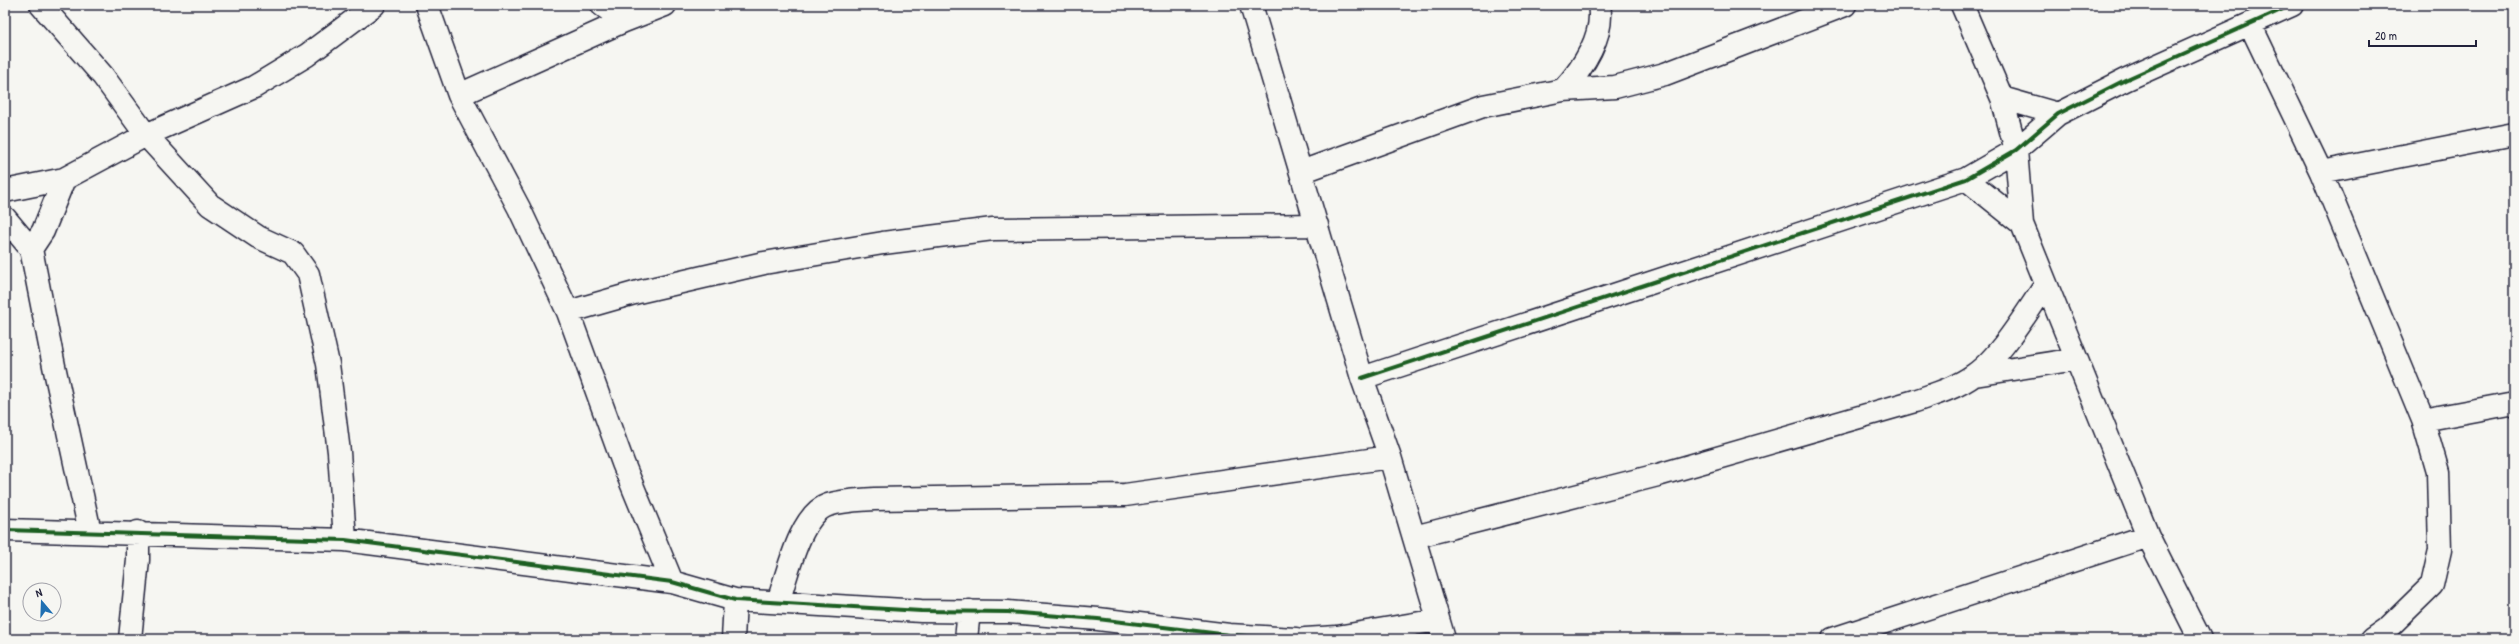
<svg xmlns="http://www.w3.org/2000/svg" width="2519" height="644" font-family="'Patrick Hand',sans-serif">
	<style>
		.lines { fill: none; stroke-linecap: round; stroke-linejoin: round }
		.street-casing { stroke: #22223b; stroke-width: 25 }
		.street { stroke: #f6f6f2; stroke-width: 22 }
		.cycleway-casing { stroke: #f6f6f2; stroke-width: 6 }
		.cycleway { stroke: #1b5e20; stroke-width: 4 }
	</style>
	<rect width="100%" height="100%" fill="#f6f6f2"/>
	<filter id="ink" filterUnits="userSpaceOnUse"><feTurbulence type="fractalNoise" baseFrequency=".025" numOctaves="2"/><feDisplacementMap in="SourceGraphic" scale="8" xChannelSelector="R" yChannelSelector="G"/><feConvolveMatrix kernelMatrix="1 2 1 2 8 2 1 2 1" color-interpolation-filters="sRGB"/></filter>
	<g filter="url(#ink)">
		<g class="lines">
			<g class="street-casing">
				<path id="street" d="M 41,5 L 103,76 L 146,135 L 210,205 L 258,237 L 293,253 L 308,274 L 328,364 L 339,452 L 345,540
					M 427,5 L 459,95 L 519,208 L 568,312 L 623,463 L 672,582
					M 602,5 L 624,21
					M 1251,5 L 1362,378 L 1390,457 L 1444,639
					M 1962,5 L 2002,98 L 2016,150 L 2022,224 L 2148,536 L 2200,639
					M 2250,24 L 2321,172 L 2423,420 L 2438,472 L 2440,550 L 2432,585 L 2389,627 L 2372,639
					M 1563,90 C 1583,68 1605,35 1599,5
					M 459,95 L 624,21 L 665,5
					M 2002,98 L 2058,114
					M 1301,172 L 1483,106 L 1563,90 L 1615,87 L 1665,74 L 1845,5
					M 2321,172 L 2514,134
					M 1966,179 L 2022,224
					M 5,191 L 64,179 L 146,135 L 254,87 L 307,55 L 374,5
					M 5,218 L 31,249 L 54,366 L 90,532
					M 31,249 L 43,231 L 64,179
					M 568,312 L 638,292 L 764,263 L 883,243 L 993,229 L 1317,225
					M 1975,375 L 2076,359
					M 1362,378 L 1966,179 L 2016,150 L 2058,114 L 2125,80 L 2292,5
					M 2423,420 L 2514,403
					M 5,530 L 345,540 L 672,582 L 735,600 L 921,611 L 1008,612 L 1098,619 L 1229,635 L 1296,639
					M 1414,537 L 1658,475 L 1915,401 C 1935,394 1956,388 1974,375 C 2000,357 2028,311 2046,284
					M 778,602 C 787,576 800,514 828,505 C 843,500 859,500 874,499 L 1125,495 L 1390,457
					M 130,639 L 138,560 L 138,532
					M 733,639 L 735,600
					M 966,639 L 969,611
					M 1305,639 L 1337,637 L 1438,620
					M 1833,639 L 2148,536"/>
			</g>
			<use href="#street" class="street"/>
			<g class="cycleway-casing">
				<path id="cycleway" d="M 1362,378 L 1966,179 L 2016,150 L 2058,114 L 2125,80 L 2292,5
					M 5,530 L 345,540 L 672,582 L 735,600 L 921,611 L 1008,612 L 1098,619 L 1229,635 L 1296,639"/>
			</g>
			<use href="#cycleway" class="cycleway"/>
		</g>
	</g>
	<rect width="2519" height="644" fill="none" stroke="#f6f6f2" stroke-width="20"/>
	<rect x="10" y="10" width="2499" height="624" fill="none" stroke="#22223b" stroke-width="1.5" filter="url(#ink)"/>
	<g transform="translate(42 602) rotate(341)"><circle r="19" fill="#f6f6f2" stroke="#a1a1a9"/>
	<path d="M0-3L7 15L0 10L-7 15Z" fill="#1f6fb2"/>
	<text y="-6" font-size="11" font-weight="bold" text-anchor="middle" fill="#22223b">N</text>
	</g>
	<path d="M2369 40v6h107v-6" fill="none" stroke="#22223b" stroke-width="2"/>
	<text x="2375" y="40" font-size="12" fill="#22223b" stroke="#f6f6f2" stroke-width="3" paint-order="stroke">20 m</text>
</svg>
